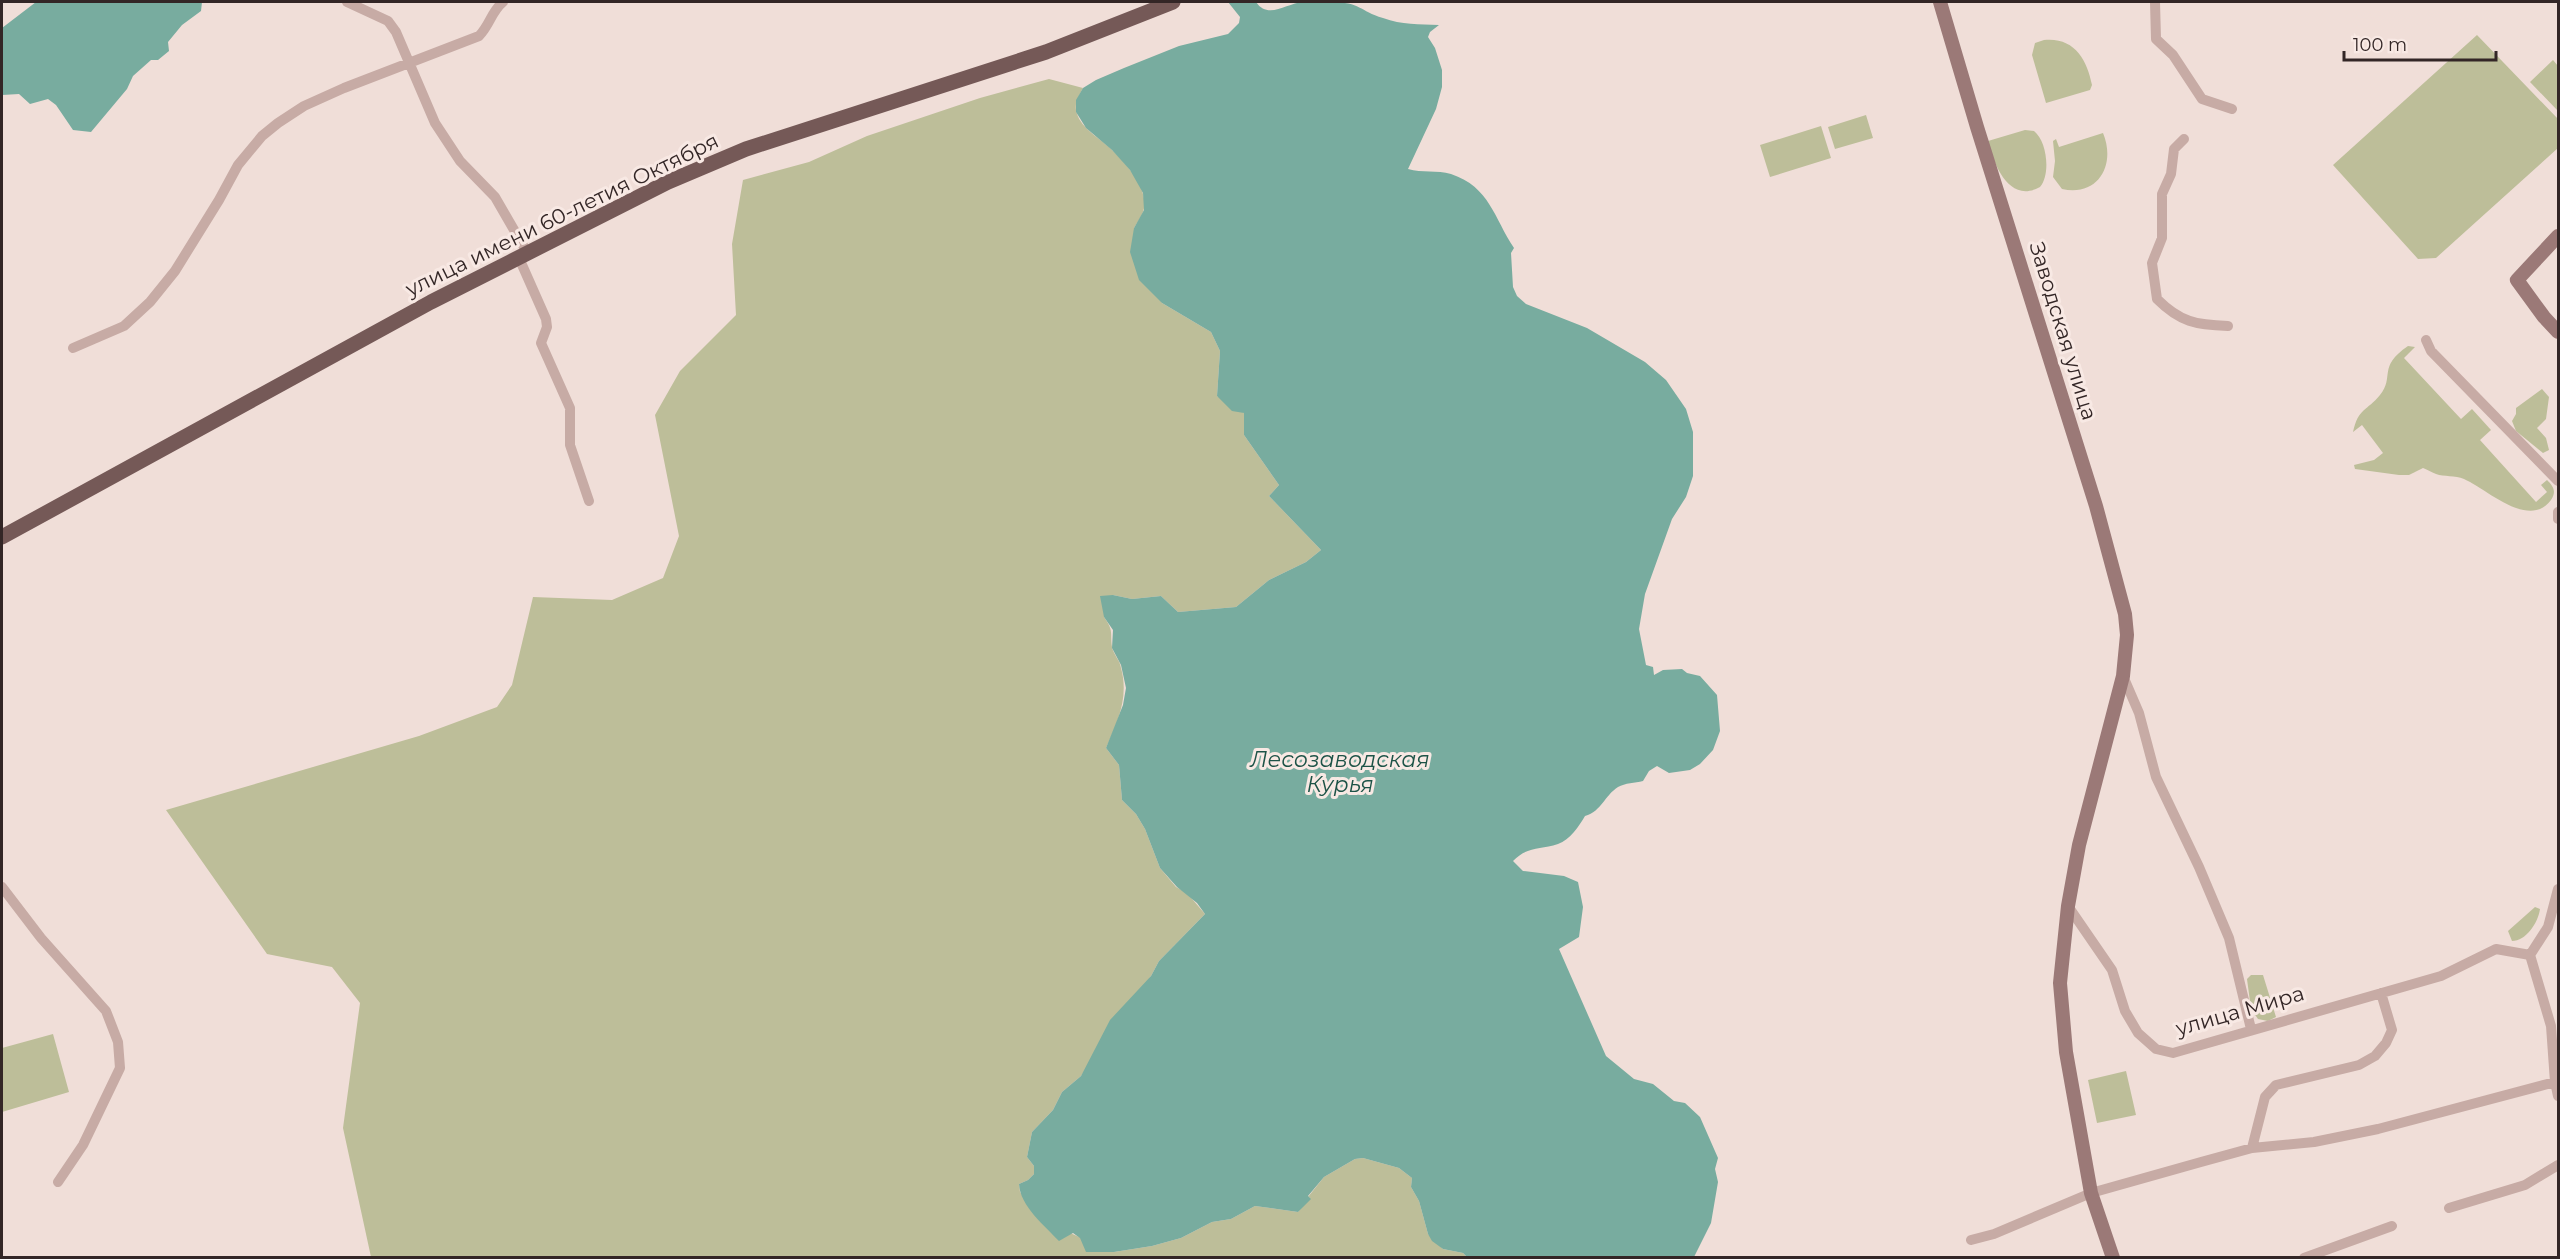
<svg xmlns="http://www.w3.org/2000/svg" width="2560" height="1259" font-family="Montserrat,sans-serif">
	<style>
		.green { fill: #bdbe99 }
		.water { fill: #78ac9f }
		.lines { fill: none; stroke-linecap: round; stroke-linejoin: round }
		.street { stroke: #c7aba5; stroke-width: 10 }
		.secondary { stroke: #9b7977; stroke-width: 14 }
		.primary { stroke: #755957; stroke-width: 15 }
		.labels { text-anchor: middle; stroke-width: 6; stroke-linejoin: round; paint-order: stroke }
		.street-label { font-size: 21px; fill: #332626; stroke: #f8e9e4 }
		.water-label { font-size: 22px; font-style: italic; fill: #1d5347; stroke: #f8e9e4 }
	</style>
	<rect width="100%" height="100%" fill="#f0ded8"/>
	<path class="green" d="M 2477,35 L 2558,119 L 2558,148 L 2436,258 L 2418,259 L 2333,165 Z
		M 2044,40 C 2074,37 2087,59 2092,85 L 2090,90 L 2046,103 L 2032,55 L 2035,43 Z
		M 2553,60 L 2558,66 L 2558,111 L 2530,82 Z
		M 1049,79 L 1083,88 C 1079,96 1075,101 1076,110 C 1079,127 1098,137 1110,148 C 1125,162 1151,190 1143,212 C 1141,217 1137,223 1134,228 L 1162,303 L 1211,332 L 1220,351 L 1217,396 L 1244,413 L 1244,435 L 1279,485 L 1269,496 L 1321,550 L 1306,562 L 1269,580 L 1236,607 L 1178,612 L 1161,596 L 1132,599 L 1113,595 L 1104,617 C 1114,631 1110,632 1112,647 C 1113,654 1120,660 1121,668 C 1129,697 1118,721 1106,748 L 1119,765 L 1122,800 L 1136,814 L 1145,829 L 1160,868 L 1176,887 L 1187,893 L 1205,914 L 1159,961 L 1151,976 L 1081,1076 L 1062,1092 L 1053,1110 L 1032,1132 L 1027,1157 L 1034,1166 L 1034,1174 L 1028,1180 L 1019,1184 L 1020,1192 L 1040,1220 L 1114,1252 L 1152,1246 L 1181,1238 L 1212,1222 L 1231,1219 L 1255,1206 L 1298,1212 L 1310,1198 L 1308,1197 L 1324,1177 L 1355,1159 L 1363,1158 L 1399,1168 L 1412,1178 L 1411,1187 L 1419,1201 L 1428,1234 L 1443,1249 L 1463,1253 L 1467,1257 L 371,1257 L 343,1128 L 360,1003 L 332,967 L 267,954 L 166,810 L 419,736 L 497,707 L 512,685 L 533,597 L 612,600 L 663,578 L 679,536 L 655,415 L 680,371 L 736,315 L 732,244 L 743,180 L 809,162 L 867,136 L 980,98 Z
		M 1866,115 L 1873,138 L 1835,149 L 1828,127 Z
		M 1821,126 L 1831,158 L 1770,177 L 1760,145 Z
		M 2025,130 L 2034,131 C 2047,141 2051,174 2040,187 C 2009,204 1994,165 1988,141 Z
		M 2103,133 C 2116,164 2099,197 2062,189 L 2053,177 L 2055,161 L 2053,141 L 2056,139 L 2059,147 Z
		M 2408,346 L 2415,347 L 2404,358 L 2461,419 L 2472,409 L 2491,430 L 2480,440 L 2536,502 L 2547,492 L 2541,485 L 2547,480 C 2553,486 2557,491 2551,500 C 2529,530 2487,489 2464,479 C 2455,475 2444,477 2436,474 C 2431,472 2428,470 2423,468 L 2409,475 L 2399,475 L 2355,469 L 2354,465 L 2374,460 L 2383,453 L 2362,425 L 2353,432 C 2358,408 2367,411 2380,395 C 2395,377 2377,367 2408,346 Z
		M 2542,389 L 2549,397 L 2546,419 L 2537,428 L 2546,438 L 2549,450 L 2543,453 L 2516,431 L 2512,421 L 2516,414 L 2516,408 Z
		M 2535,907 L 2540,909 C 2538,923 2526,941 2512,941 L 2508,931 Z
		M 2251,975 L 2263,975 L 2276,1017 L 2268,1021 L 2258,1019 L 2251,1009 L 2247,979 Z
		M 53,1034 L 69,1092 L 2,1112 L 2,1048 Z
		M 2126,1071 L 2136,1115 L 2097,1123 L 2088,1080 Z"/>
	<path class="water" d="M 36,2 L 202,2 L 201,11 L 182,25 L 168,42 L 169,51 L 158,60 L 151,60 L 133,76 L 127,89 L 91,132 L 73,130 L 56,105 L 48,99 L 30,104 L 19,94 L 2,95 L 2,28 Z
		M 1228,2 L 1256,2 C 1268,20 1287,3 1303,2 C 1312,0 1322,2 1331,2 C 1361,2 1359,11 1383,18 C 1402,25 1419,24 1439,25 L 1430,32 L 1428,37 L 1435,48 L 1442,70 L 1442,87 L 1436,109 L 1408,169 C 1422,173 1437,170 1451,174 C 1490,187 1494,218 1514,248 L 1511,253 L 1513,287 L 1517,296 L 1526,304 L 1587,328 L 1645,362 L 1666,380 L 1686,409 L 1693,432 L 1693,476 L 1686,497 L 1672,519 L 1645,594 L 1639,629 L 1646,665 L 1653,667 L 1654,675 L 1663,670 L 1682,669 L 1687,673 L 1700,676 L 1717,695 L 1720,731 L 1713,750 L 1700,764 L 1690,770 L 1669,773 L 1657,766 L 1649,771 L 1643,781 C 1635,783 1625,783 1618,787 C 1604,796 1602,811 1585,816 C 1579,826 1570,840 1558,844 C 1540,850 1527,846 1513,861 L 1523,871 L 1564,876 L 1578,882 L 1583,907 L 1579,937 L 1559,949 L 1606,1056 L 1634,1079 L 1653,1084 L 1674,1101 L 1685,1103 L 1700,1117 L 1718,1158 L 1715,1169 L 1718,1182 L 1711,1223 L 1694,1257 L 1467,1257 L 1463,1253 L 1443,1249 L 1432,1241 L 1428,1234 L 1419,1201 L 1411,1187 L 1412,1178 L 1399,1168 L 1363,1158 L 1355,1159 L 1324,1177 L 1308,1196 L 1311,1199 L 1298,1212 L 1255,1206 L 1231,1219 L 1212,1222 L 1181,1238 L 1152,1246 L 1114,1252 L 1086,1252 L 1080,1238 L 1073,1233 L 1059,1241 C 1045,1226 1020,1206 1019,1184 L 1028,1180 L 1034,1174 L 1034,1166 L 1027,1157 L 1032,1132 L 1053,1110 L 1062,1092 L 1081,1076 L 1110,1020 L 1151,976 L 1159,961 L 1205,914 L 1197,903 L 1177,887 L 1160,868 L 1145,829 L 1136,814 L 1122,800 L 1119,765 L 1106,748 L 1123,705 L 1126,688 L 1121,665 L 1112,648 L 1113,630 L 1104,617 L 1100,596 L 1113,595 L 1132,599 L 1161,596 L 1178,612 L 1236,607 L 1269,580 L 1306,562 L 1321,550 L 1269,496 L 1279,485 L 1244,435 L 1244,413 L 1232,411 L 1217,396 L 1220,351 L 1211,332 L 1162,303 L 1139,280 L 1130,252 L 1134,228 L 1144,210 L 1143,193 L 1130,170 L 1112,150 L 1086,128 L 1076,112 L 1076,100 L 1083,88 L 1096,80 L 1124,68 L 1179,46 L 1228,34 L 1239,23 L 1240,17 Z"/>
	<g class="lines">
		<path class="street" d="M 347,2 L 388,21 L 396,32 L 435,123 L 460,161 L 495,197 L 528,254
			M 2155,2 L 2156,39 L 2173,55 L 2202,99 L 2232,109
			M 2184,139 L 2174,149 L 2171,174 L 2162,194 L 2162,238 L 2152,263 L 2157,299 C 2180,322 2196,325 2228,326
			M 519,258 L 546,319 L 547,327 L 541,343 L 570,408 L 570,445 L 589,501
			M 2426,340 L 2431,351 L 2558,481
			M 73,348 L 124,326 L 150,302 L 175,271 L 219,200 L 238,165 L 262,136 L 278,123 L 304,106 L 344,88 L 479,36 C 490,25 491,12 503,2
			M 2558,512 L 2558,519
			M 2123,676 L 2139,713 L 2156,777 L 2199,867 L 2229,938 L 2251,1029
			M 2,887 L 41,938 L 106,1011 L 118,1042 L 120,1068 L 83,1145 L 58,1182
			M 2068,906 L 2112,970 L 2125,1011 L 2138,1033 L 2156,1049 L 2173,1053 L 2441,976 L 2496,949 L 2530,955 L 2551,1026 L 2555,1082 L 2558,1096
			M 2530,955 L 2548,927 L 2558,889
			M 2252,1148 L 2265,1097 L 2276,1085 L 2359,1065 L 2375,1056 L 2386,1043 L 2392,1030 L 2381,993
			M 2449,1208 L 2525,1185 L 2558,1165
			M 1971,1240 L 1994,1234 L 2091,1193 L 2201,1162 L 2252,1148 L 2314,1142 L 2378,1129 L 2555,1082
			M 2304,1258 L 2392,1226"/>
		<path class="secondary" d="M 1940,2 L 1977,127 L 2096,506 L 2125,614 L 2127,635 L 2123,676 L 2079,845 L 2068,906 L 2060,983 L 2066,1052 L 2091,1193 L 2113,1258
			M 2558,236 L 2517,280 L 2544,317 L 2558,332"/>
		<path class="primary" d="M 2,537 L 431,302 L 668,182 L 746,149 L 1046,52 L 1173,2"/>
	</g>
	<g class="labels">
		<g class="street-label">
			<text transform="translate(562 215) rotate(-26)" y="7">улица имени 60-летия Октября</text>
			<text transform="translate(2063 331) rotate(73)" y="7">Заводская улица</text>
			<text transform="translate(2240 1011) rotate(-16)" y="7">улица Мира</text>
		</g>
		<g class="water-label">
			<text x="1340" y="767">Лесозаводская<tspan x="1340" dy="25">Курья</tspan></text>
		</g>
	</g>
	<rect width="2560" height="1259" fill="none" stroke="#332626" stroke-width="6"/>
	<path d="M2344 51v9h152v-9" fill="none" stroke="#332626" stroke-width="3"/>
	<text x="2353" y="51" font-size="18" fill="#332626" stroke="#f8e9e4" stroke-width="4.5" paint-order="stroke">100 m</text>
</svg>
